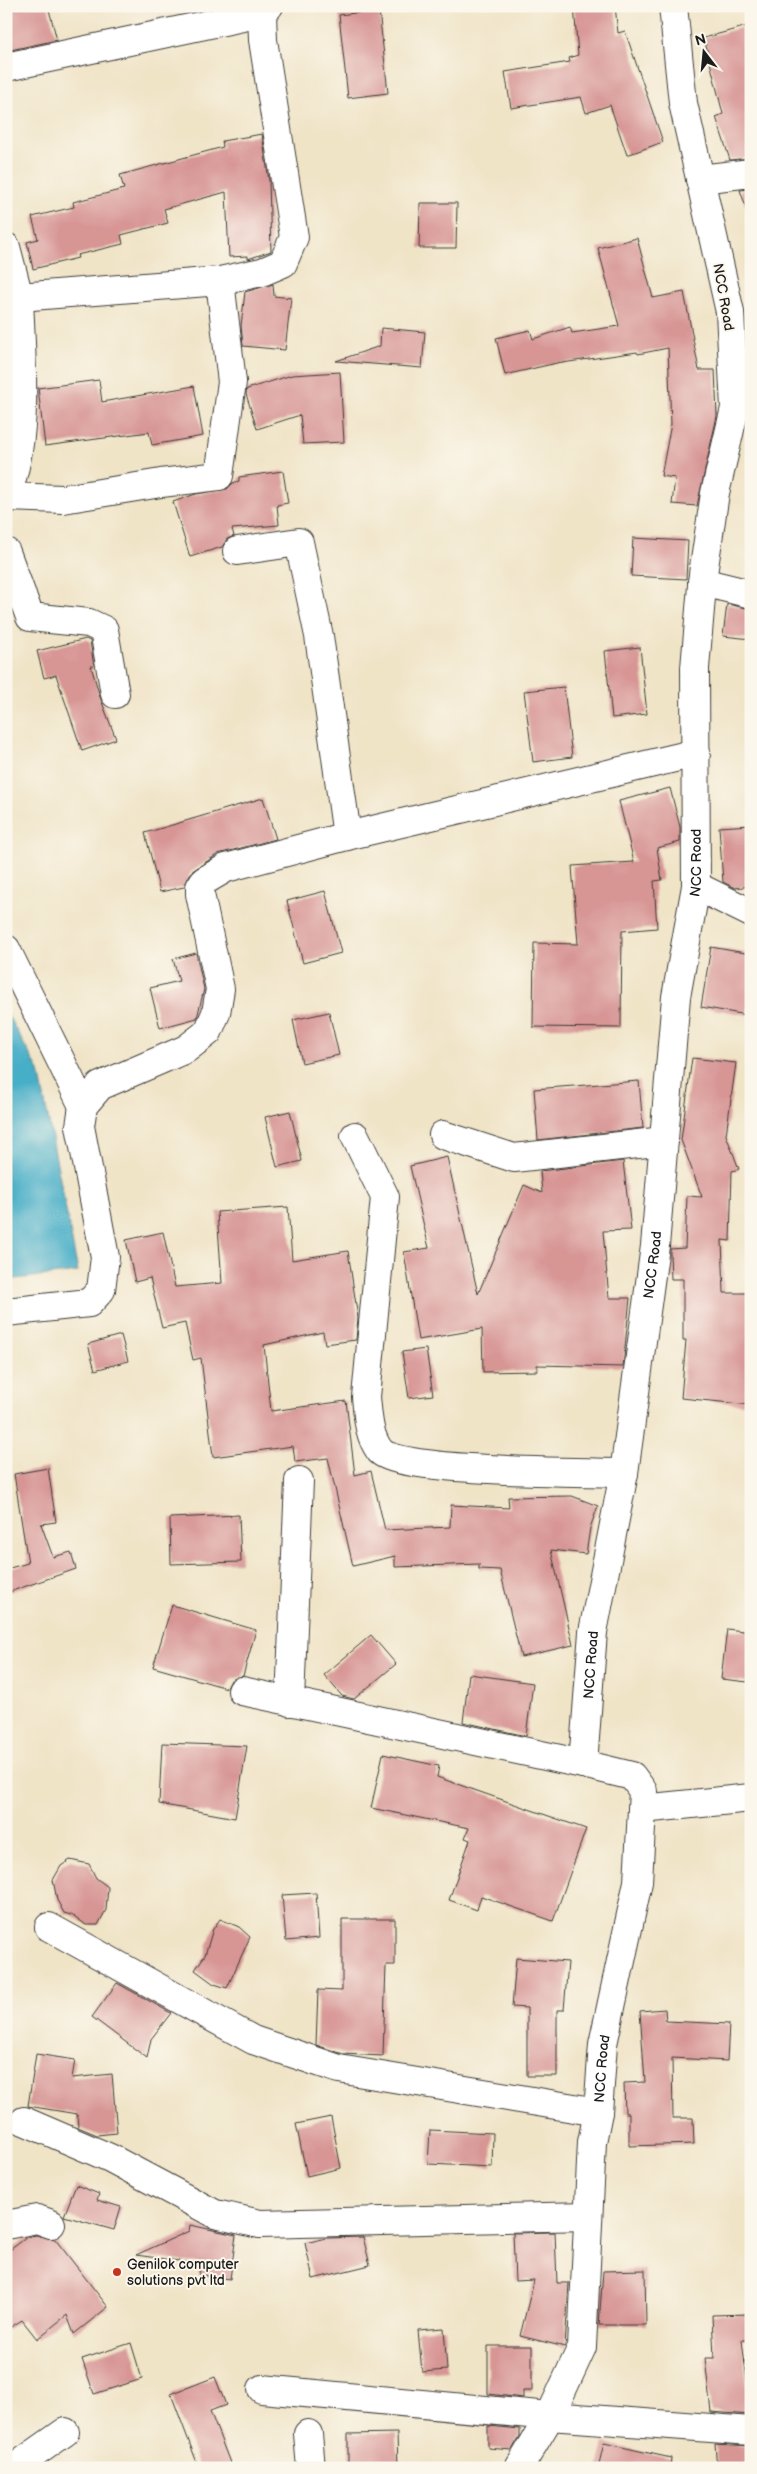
<svg xmlns="http://www.w3.org/2000/svg" width="757" height="2474" font-family="'Balsamiq Sans',sans-serif">
	<style>
		.water { fill: #47aec7; stroke: #326572 }
		.building { fill: #d79594 }
		.lines { fill: none; stroke-linecap: round; stroke-linejoin: round }
		.minor-casing { stroke: #3c3a36; stroke-width: 30 }
		.minor { stroke: #fff; stroke-width: 28 }
		.poi-dot { fill: #c8321e; stroke: #fbf7ec; stroke-width: 2 }
		.labels { text-anchor: middle; stroke-width: 4; stroke-linejoin: round; paint-order: stroke }
		.street-label { font-size: 14px; fill: #1c1c1c; stroke: #fbf7ec }
		.poi-label { font-size: 14px; fill: #1c1c1c; stroke: #fbf7ec; text-anchor: start }
	</style>
	<rect width="100%" height="100%" fill="#fbf7ec"/>
	<filter id="ink" filterUnits="userSpaceOnUse"><feTurbulence type="fractalNoise" baseFrequency=".02" numOctaves="2"/><feDisplacementMap in="SourceGraphic" scale="10" xChannelSelector="R" yChannelSelector="G"/><feConvolveMatrix kernelMatrix="1 2 1 2 8 2 1 2 1" color-interpolation-filters="sRGB"/></filter>
	<filter id="wash" filterUnits="userSpaceOnUse"><feTurbulence type="fractalNoise" baseFrequency=".0096" numOctaves="4" result="noise"/><feDisplacementMap in="SourceGraphic" scale="20" xChannelSelector="R" yChannelSelector="G"/><feGaussianBlur stdDeviation="1.12" result="paint"/><feColorMatrix in="noise" values="0 0 0 0 0 0 0 0 0 0 0 0 0 0 0 0 0 1.4 0 .05"/><feComposite in="paint" operator="in"/></filter>
	<g filter="url(#wash)">
		<rect width="100%" height="100%" fill="#f0e4c7"/>
		<path class="water" d="M 6,1012 L 39,1071 L 78,1272 L 6,1280 Z"/>
		<g id="blocks">
			<path class="building" d="M 6,6 L 48,6 L 57,40 L 6,51 Z
				M 574,6 L 615,6 L 618,33 L 625,31 L 663,142 L 627,155 L 610,105 L 586,113 L 581,97 L 511,108 L 505,72 L 570,62 L 569,58 L 578,55 Z
				M 379,10 L 388,93 L 348,98 L 339,15 Z
				M 751,25 L 751,158 L 730,160 L 716,117 L 723,114 L 704,38 Z
				M 262,134 L 269,181 L 271,251 L 248,259 L 248,256 L 229,257 L 226,192 L 164,209 L 168,223 L 121,235 L 123,244 L 77,255 L 78,258 L 33,269 L 27,242 L 38,239 L 32,217 L 74,207 L 73,202 L 124,189 L 120,175 L 223,147 L 222,141 Z
				M 751,189 L 751,207 L 746,207 L 740,190 Z
				M 420,203 L 457,203 L 456,248 L 419,248 Z
				M 637,238 L 653,298 L 684,292 L 699,370 L 715,370 L 717,416 L 697,506 L 672,504 L 675,478 L 661,476 L 671,424 L 668,348 L 638,354 L 637,352 L 562,363 L 561,362 L 505,375 L 496,338 L 530,330 L 533,339 L 570,327 L 572,333 L 619,326 L 598,248 Z
				M 273,284 L 274,296 L 291,298 L 285,350 L 243,346 L 241,326 L 245,292 Z
				M 381,328 L 425,332 L 422,368 L 336,361 L 380,346 Z
				M 340,372 L 344,442 L 303,444 L 300,415 L 257,429 L 246,394 L 247,389 L 292,375 Z
				M 99,380 L 102,402 L 194,386 L 203,436 L 152,445 L 149,432 L 45,446 L 38,388 Z
				M 283,471 L 288,503 L 277,505 L 279,525 L 232,529 L 234,536 L 227,539 L 222,547 L 190,557 L 173,502 L 196,494 L 227,489 L 233,483 L 239,481 L 239,477 Z
				M 633,538 L 688,541 L 686,579 L 631,576 Z
				M 727,604 L 751,609 L 751,639 L 723,636 Z
				M 86,639 L 90,641 L 94,666 L 91,666 L 100,697 L 116,739 L 82,751 L 56,675 L 44,678 L 37,651 Z
				M 640,647 L 647,714 L 612,718 L 605,651 Z
				M 564,687 L 572,757 L 533,762 L 524,691 Z
				M 670,788 L 680,827 L 680,842 L 657,848 L 662,880 L 654,881 L 657,928 L 622,931 L 621,1028 L 533,1027 L 534,943 L 578,944 L 572,866 L 634,862 L 619,801 Z
				M 263,798 L 276,839 L 218,854 L 191,872 L 184,887 L 160,892 L 145,833 Z
				M 751,825 L 751,886 L 735,888 L 723,882 L 719,827 Z
				M 325,891 L 341,953 L 303,963 L 287,901 Z
				M 711,947 L 751,954 L 751,996 L 747,1015 L 701,1007 Z
				M 196,953 L 204,989 L 197,1018 L 160,1028 L 150,988 L 179,981 L 173,959 Z
				M 329,1012 L 339,1055 L 302,1063 L 293,1020 Z
				M 692,1058 L 736,1063 L 726,1135 L 739,1169 L 732,1171 L 730,1241 L 722,1240 L 724,1293 L 751,1293 L 751,1405 L 681,1398 L 686,1340 L 683,1340 L 683,1279 L 671,1279 L 670,1253 L 670,1249 L 685,1248 L 687,1196 L 702,1197 L 681,1140 Z
				M 639,1081 L 643,1128 L 538,1140 L 534,1089 Z
				M 290,1111 L 302,1161 L 277,1167 L 265,1117 Z
				M 447,1157 L 478,1294 L 524,1185 L 542,1193 L 540,1171 L 623,1161 L 631,1230 L 603,1231 L 609,1298 L 630,1298 L 623,1367 L 537,1365 L 537,1371 L 483,1372 L 482,1329 L 418,1340 L 404,1252 L 429,1248 L 410,1166 Z
				M 288,1207 L 292,1260 L 348,1251 L 358,1318 L 356,1340 L 325,1344 L 323,1332 L 264,1345 L 271,1411 L 346,1401 L 355,1475 L 371,1471 L 385,1530 L 450,1527 L 451,1505 L 509,1508 L 508,1497 L 572,1496 L 598,1506 L 590,1528 L 586,1554 L 551,1550 L 573,1645 L 521,1657 L 500,1570 L 479,1569 L 479,1564 L 395,1567 L 395,1556 L 353,1566 L 328,1458 L 295,1462 L 293,1446 L 213,1457 L 201,1358 L 193,1360 L 185,1323 L 162,1328 L 150,1278 L 135,1282 L 126,1240 L 163,1232 L 175,1287 L 222,1283 L 217,1212 Z
				M 121,1335 L 128,1361 L 95,1370 L 88,1344 Z
				M 426,1349 L 433,1395 L 409,1398 L 402,1352 Z
				M 48,1468 L 56,1522 L 41,1524 L 53,1557 L 71,1552 L 76,1569 L 6,1593 L 6,1569 L 28,1563 L 14,1474 Z
				M 239,1515 L 241,1562 L 171,1564 L 170,1518 Z
				M 172,1605 L 256,1630 L 243,1676 L 231,1680 L 227,1688 L 153,1667 Z
				M 727,1629 L 751,1632 L 748,1682 L 721,1679 Z
				M 371,1635 L 396,1664 L 354,1699 L 342,1696 L 324,1675 Z
				M 469,1674 L 533,1683 L 526,1736 L 463,1722 Z
				M 162,1743 L 247,1746 L 235,1818 L 159,1804 Z
				M 383,1754 L 439,1766 L 437,1777 L 586,1829 L 553,1921 L 481,1896 L 477,1910 L 449,1900 L 470,1840 L 465,1838 L 469,1828 L 371,1808 Z
				M 70,1860 L 89,1864 L 96,1878 L 108,1887 L 106,1910 L 98,1925 L 86,1925 L 74,1916 L 64,1913 L 57,1900 L 53,1880 L 61,1866 Z
				M 316,1893 L 319,1938 L 286,1941 L 282,1895 Z
				M 220,1919 L 239,1927 L 250,1937 L 227,1988 L 214,1984 L 195,1970 L 205,1955 L 213,1929 Z
				M 342,1919 L 395,1919 L 395,1965 L 386,1965 L 383,2056 L 343,2054 L 316,2045 L 318,1990 L 342,1991 Z
				M 516,1958 L 568,1962 L 564,2010 L 557,2010 L 557,2076 L 527,2076 L 527,2008 L 512,2007 Z
				M 117,1983 L 171,2013 L 151,2039 L 147,2058 L 92,2017 Z
				M 665,2009 L 666,2021 L 729,2024 L 727,2061 L 672,2058 L 673,2118 L 693,2118 L 694,2144 L 629,2146 L 629,2113 L 625,2113 L 624,2083 L 645,2082 L 640,2011 Z
				M 36,2054 L 75,2060 L 72,2078 L 112,2074 L 117,2133 L 97,2135 L 78,2127 L 77,2114 L 28,2106 Z
				M 331,2117 L 341,2168 L 307,2176 L 296,2124 Z
				M 430,2130 L 493,2133 L 492,2167 L 428,2164 Z
				M 76,2185 L 99,2194 L 97,2200 L 121,2207 L 114,2230 L 64,2216 Z
				M 190,2225 L 236,2235 L 230,2279 L 199,2275 L 200,2264 L 136,2255 L 189,2231 Z
				M 555,2232 L 557,2283 L 569,2283 L 565,2347 L 520,2336 L 534,2280 L 515,2281 L 513,2233 Z
				M 36,2235 L 55,2239 L 108,2307 L 74,2334 L 67,2315 L 37,2339 L 22,2320 L 6,2330 L 6,2253 L 27,2237 Z
				M 363,2237 L 370,2265 L 313,2279 L 305,2243 L 327,2238 Z
				M 645,2270 L 646,2325 L 599,2325 L 603,2271 Z
				M 751,2314 L 751,2340 L 742,2340 L 751,2415 L 711,2412 L 705,2358 L 714,2358 L 712,2315 Z
				M 444,2328 L 447,2370 L 422,2372 L 418,2330 Z
				M 131,2343 L 142,2379 L 94,2394 L 82,2359 Z
				M 488,2346 L 532,2346 L 532,2391 L 523,2391 L 523,2398 L 488,2394 Z
				M 215,2377 L 226,2405 L 210,2411 L 232,2468 L 199,2468 L 171,2394 Z
				M 488,2426 L 520,2429 L 520,2436 L 512,2450 L 488,2448 Z
				M 397,2433 L 398,2468 L 348,2468 L 348,2434 Z
				M 604,2443 L 671,2458 L 670,2468 L 598,2468 Z
				M 715,2444 L 751,2446 L 751,2468 L 717,2468 Z"/>
		</g>
	</g>
	<g filter="url(#ink)">
		<use href="#blocks" fill-opacity="0" stroke="#3c3a36" stroke-width="1"/>
		<g class="lines">
			<g class="minor-casing">
				<g id="minor">
					<path d="M 6,67 L 262,13 L 260,6"/>
					<path d="M 700,179 L 751,173"/>
					<path d="M 6,247 L 19,297 L 220,281 L 262,272 L 283,263 L 294,237 L 263,40 L 262,13 L 269,6"/>
					<path d="M 6,496 C 30,436 21,360 19,297"/>
					<path d="M 6,497 L 63,499 L 161,483 L 219,476 L 232,382 L 220,281"/>
					<path d="M 237,551 L 299,542 L 319,636 L 347,836"/>
					<path d="M 6,552 L 30,617 L 89,623 L 104,630 L 115,694"/>
					<path d="M 702,582 L 751,594"/>
					<path d="M 696,886 L 751,913"/>
					<path d="M 6,949 L 83,1106"/>
					<path d="M 443,1135 L 514,1158 L 664,1141"/>
					<path d="M 355,1136 L 385,1197 L 366,1397 C 368,1415 368,1435 380,1451 C 397,1472 588,1472 624,1473"/>
					<path d="M 6,1312 L 89,1303 L 101,1290 L 105,1257 L 80,1126 L 83,1106 L 100,1086 L 186,1049 L 208,1032 L 216,1013 L 220,989 L 200,894 L 200,887 L 204,881 L 226,868 L 347,836 L 696,753"/>
					<path d="M 242,1691 L 583,1764"/>
					<path d="M 290,1702 L 299,1481"/>
					<path d="M 642,1809 L 751,1798"/>
					<path d="M 49,1927 L 253,2040 L 339,2069 L 598,2112"/>
					<path d="M 24,2121 L 110,2158 L 215,2214 L 260,2224 L 588,2216"/>
					<path d="M 6,2225 L 37,2219 L 51,2224"/>
					<path d="M 262,2389 L 550,2416 L 751,2431"/>
					<path d="M 308,2434 L 311,2468"/>
					<path d="M 14,2468 L 65,2432"/>
					<path id="s1" d="M 519,2468 L 550,2416 L 582,2347 L 592,2142 L 598,2112 L 603,2044 L 638,1882 L 643,1791 L 632,1776 L 583,1764 L 593,1632 L 624,1473 L 655,1246 L 676,997 L 696,886 L 695,668 L 703,574 L 715,493 L 735,408 L 730,312 L 683,103 L 673,6"/>
				</g>
			</g>
			<use href="#minor" class="minor"/>
		</g>
	</g>
	<circle class="poi-dot" cx="117" cy="2272" r="5"/>
	<g class="labels">
		<g class="street-label">
			<text transform="translate(724 297) rotate(80)" y="5">NCC Road</text>
			<text dy="5" stroke="none"><textPath href="#s1" startOffset="1676">NCC Road</textPath></text>
			<text dy="5" stroke="none"><textPath href="#s1" startOffset="1271">NCC Road</textPath></text>
			<text dy="5" stroke="none"><textPath href="#s1" startOffset="866">NCC Road</textPath></text>
			<text dy="5" stroke="none"><textPath href="#s1" startOffset="416">NCC Road</textPath></text>
		</g>
		<g class="poi-label">
			<text x="127" y="2269">Genilok computer<tspan x="127" dy="16">solutions pvt ltd</tspan></text>
		</g>
	</g>
	<rect width="757" height="2474" fill="none" stroke="#fbf7ec" stroke-width="25"/>
	<g transform="translate(704 52) rotate(344)" stroke="#fbf7ec" stroke-width="4" paint-order="stroke">
	<path d="M0-4L9 19L0 12L-9 19Z" fill="#1c1c1c"/>
	<text y="-8" font-size="14" font-weight="bold" text-anchor="middle" fill="#1c1c1c">N</text>
	</g>
</svg>
